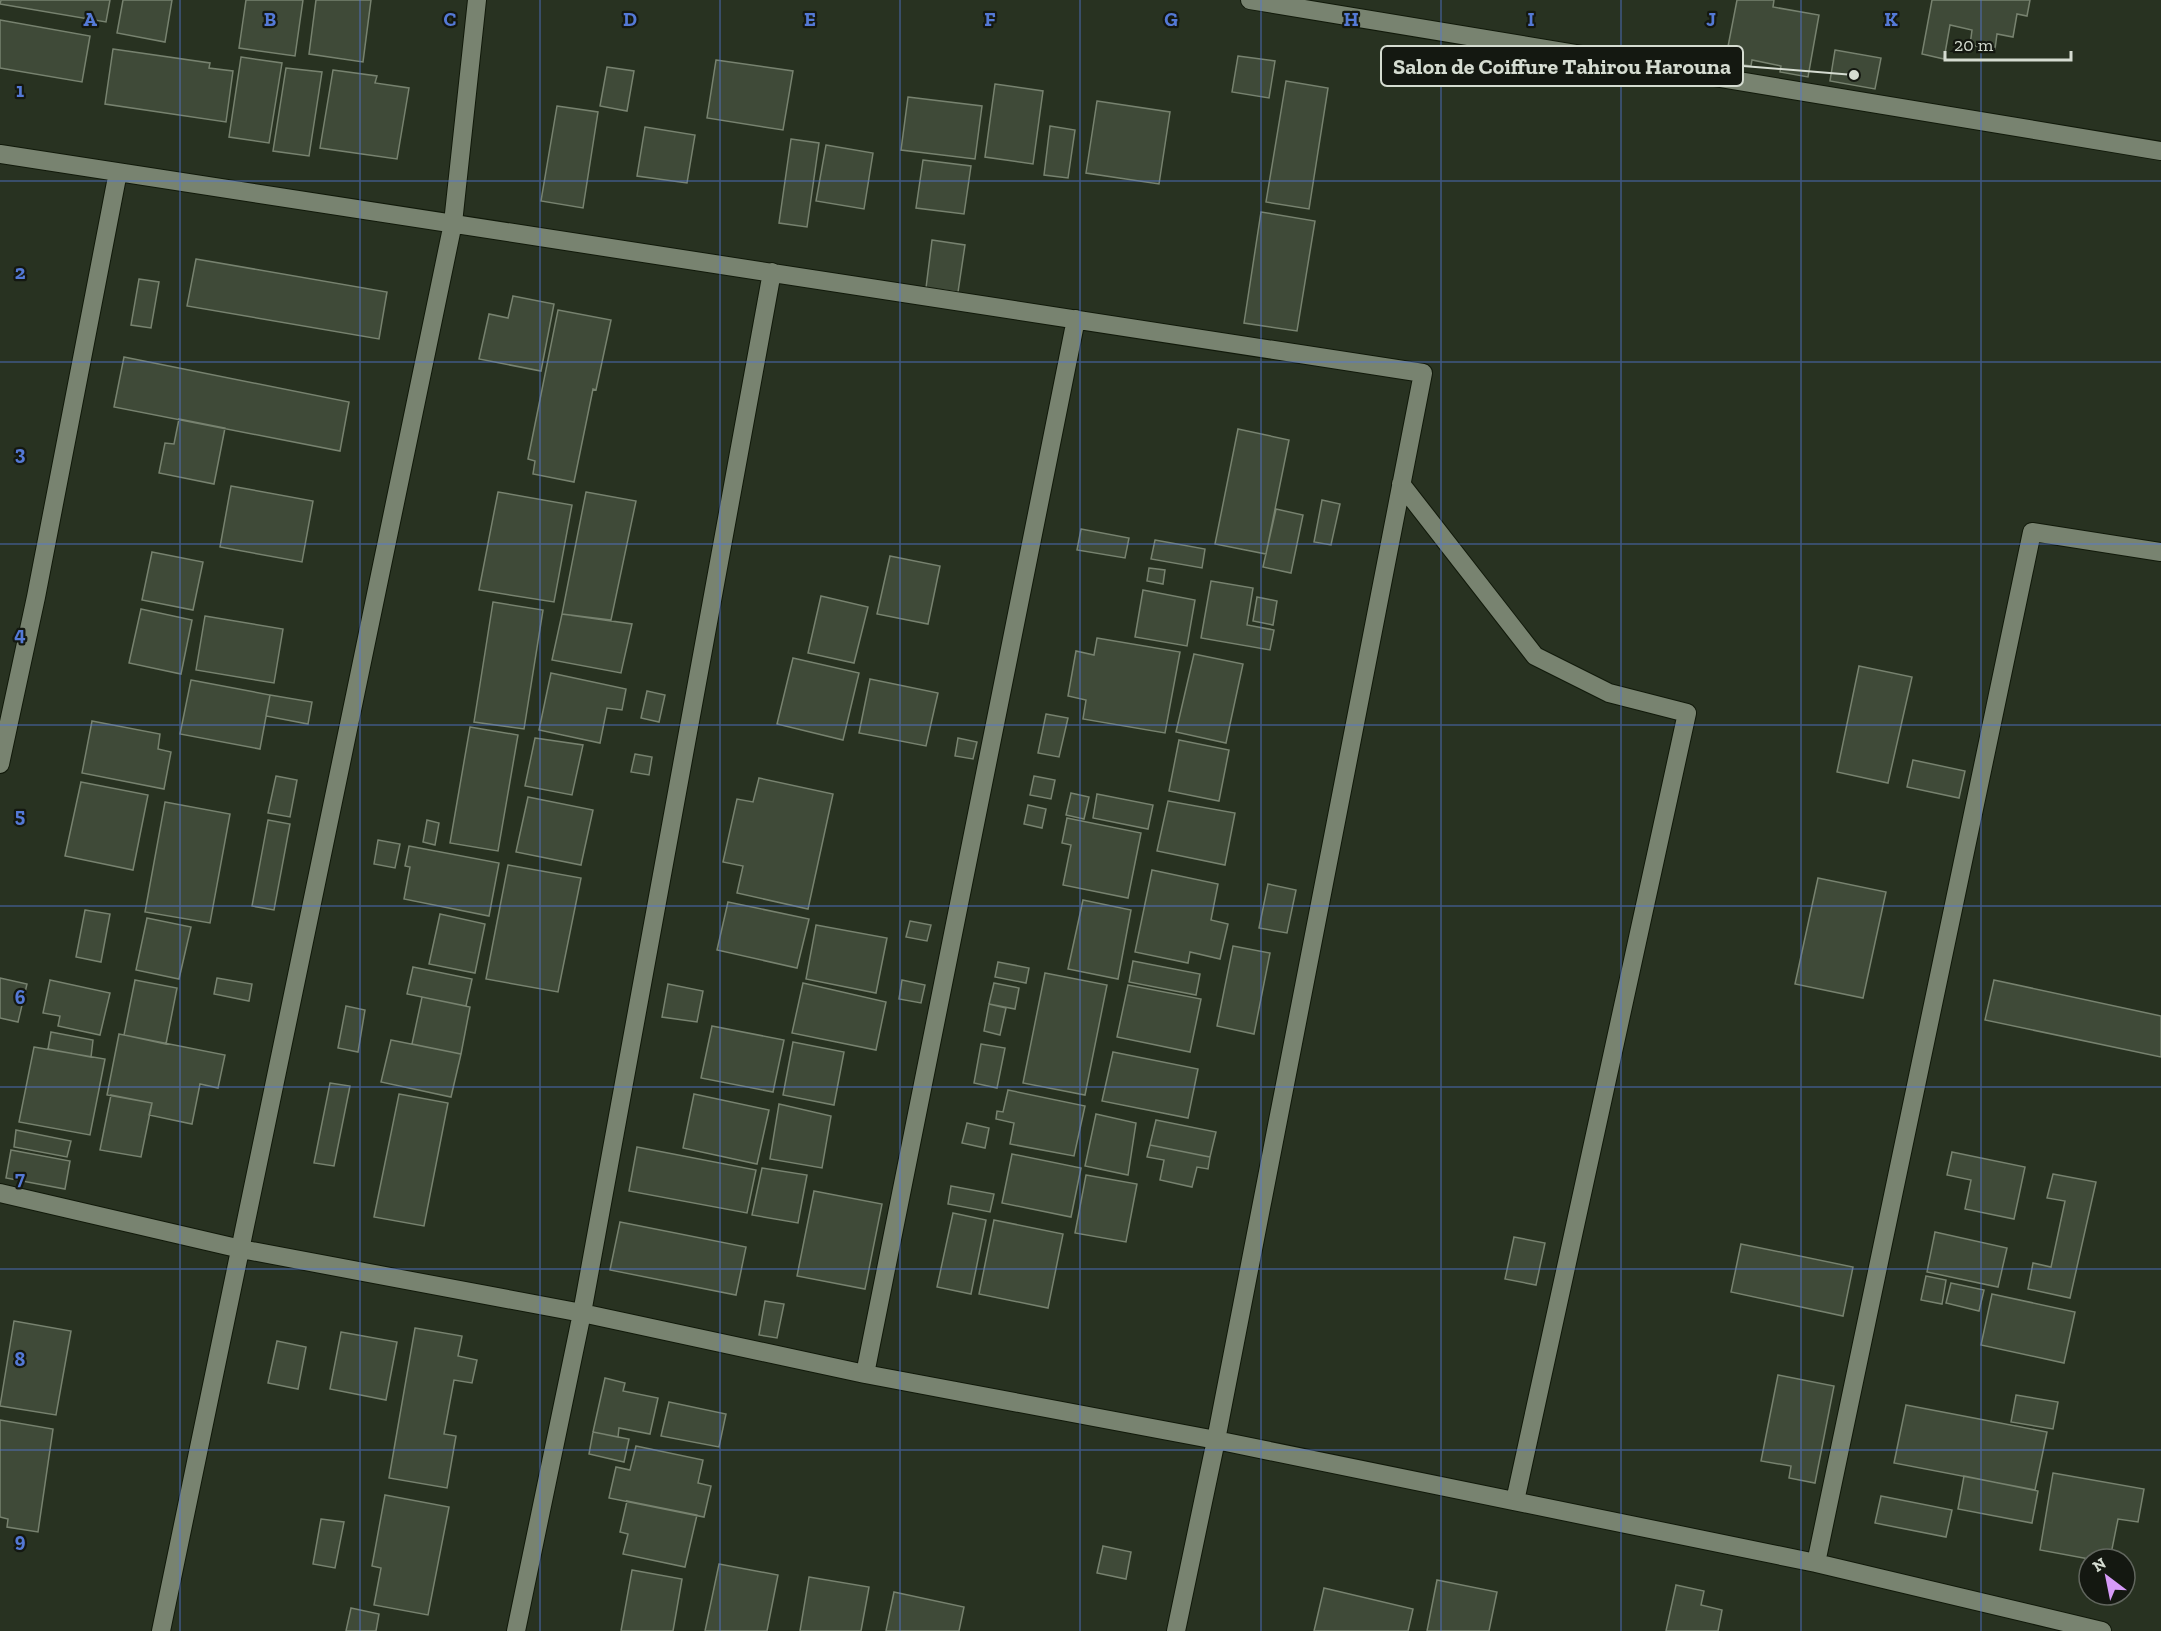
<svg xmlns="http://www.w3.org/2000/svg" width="2161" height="1631" font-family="'Zilla Slab',serif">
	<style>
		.building { fill: #3f4a38; stroke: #77826f; stroke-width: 1.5 }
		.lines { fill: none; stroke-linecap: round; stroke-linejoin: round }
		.minor-casing { stroke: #11190a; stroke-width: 20 }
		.minor { stroke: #788370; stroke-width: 18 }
		.grid { fill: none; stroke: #5479d6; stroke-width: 1.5; stroke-opacity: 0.55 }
		.grid-label { font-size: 20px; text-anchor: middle; font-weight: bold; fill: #5479d6; stroke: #141811; stroke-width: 4.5; stroke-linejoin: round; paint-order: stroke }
		.leader { fill: none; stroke: #d5dcd1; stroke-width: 2 }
		.callout-dot { fill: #d5dcd1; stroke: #141811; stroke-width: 2 }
		.callout { fill: #141811; stroke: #d5dcd1; stroke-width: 2 }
		.callout-label { font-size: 22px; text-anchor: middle; font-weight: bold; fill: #d5dcd1 }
	</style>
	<rect width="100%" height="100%" fill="#283221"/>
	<path class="building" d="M 1,0 L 110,0 L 106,22 L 0,4 Z
		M 123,0 L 172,0 L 165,42 L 117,33 Z
		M 246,0 L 303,0 L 295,56 L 239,48 Z
		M 316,0 L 371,0 L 363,62 L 309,54 Z
		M 1737,0 L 1774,0 L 1773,7 L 1819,15 L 1808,77 L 1780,72 L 1781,66 L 1752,60 L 1751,66 L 1725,62 Z
		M 1932,0 L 2030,0 L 2027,16 L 2017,14 L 2013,37 L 1997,34 L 1995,49 L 1970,45 L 1972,30 L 1950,25 L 1944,59 L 1922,54 Z
		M 0,20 L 90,36 L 82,82 L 0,68 Z
		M 113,49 L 210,63 L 209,68 L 233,71 L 226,122 L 105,104 Z
		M 1835,50 L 1881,58 L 1875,89 L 1830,81 Z
		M 1238,56 L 1275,61 L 1269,98 L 1232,92 Z
		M 241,57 L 282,63 L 269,143 L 229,137 Z
		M 716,60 L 793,71 L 783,130 L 707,118 Z
		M 607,67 L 634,71 L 627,111 L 600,106 Z
		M 286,68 L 322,72 L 309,156 L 273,151 Z
		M 333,70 L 377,76 L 375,83 L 409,88 L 397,159 L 320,148 Z
		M 1286,81 L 1328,88 L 1309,209 L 1266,202 Z
		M 995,84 L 1043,91 L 1033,164 L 985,157 Z
		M 908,97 L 982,106 L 975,159 L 901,150 Z
		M 1097,101 L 1170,112 L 1159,184 L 1086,173 Z
		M 557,106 L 598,112 L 583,208 L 541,201 Z
		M 1050,126 L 1075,130 L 1068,178 L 1044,175 Z
		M 645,127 L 695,135 L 687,183 L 637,176 Z
		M 791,139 L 819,143 L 807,227 L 779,223 Z
		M 826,145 L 873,153 L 864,209 L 816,201 Z
		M 923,160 L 971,166 L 964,214 L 916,208 Z
		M 1261,212 L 1315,221 L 1297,331 L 1244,323 Z
		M 932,240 L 965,245 L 958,292 L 926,288 Z
		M 196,259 L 387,292 L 379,339 L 187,306 Z
		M 139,279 L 159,282 L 151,328 L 131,325 Z
		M 513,296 L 554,304 L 541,371 L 479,359 L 489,314 L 508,318 Z
		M 558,310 L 611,320 L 596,390 L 593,389 L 574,482 L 533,474 L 535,461 L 528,459 Z
		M 124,357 L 349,402 L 340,451 L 114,407 Z
		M 179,419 L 225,428 L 214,484 L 159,473 L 165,443 L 174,444 Z
		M 1238,429 L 1289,440 L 1266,554 L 1215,544 Z
		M 231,486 L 313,501 L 302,562 L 220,547 Z
		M 498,492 L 572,505 L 554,602 L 479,590 Z
		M 586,492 L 636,501 L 611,620 L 562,614 Z
		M 1322,500 L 1340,504 L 1331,545 L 1314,542 Z
		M 1276,509 L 1303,515 L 1291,573 L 1263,567 Z
		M 1081,529 L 1129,538 L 1125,558 L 1077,550 Z
		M 1155,540 L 1205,549 L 1202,568 L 1151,559 Z
		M 152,552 L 203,562 L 193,610 L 142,600 Z
		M 890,556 L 940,566 L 928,624 L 877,614 Z
		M 1149,568 L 1165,570 L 1163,584 L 1147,581 Z
		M 1211,581 L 1253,588 L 1247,625 L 1274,630 L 1270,650 L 1201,638 Z
		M 1143,590 L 1195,600 L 1187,646 L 1135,637 Z
		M 821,596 L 868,607 L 854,663 L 808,653 Z
		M 1257,597 L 1277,601 L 1273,625 L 1253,621 Z
		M 493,602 L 543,610 L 524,729 L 474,722 Z
		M 141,609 L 192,620 L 181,674 L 129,663 Z
		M 562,614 L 632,624 L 621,673 L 552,660 Z
		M 205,616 L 283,629 L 274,683 L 196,670 Z
		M 1097,638 L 1180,652 L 1165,733 L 1083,719 L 1086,700 L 1068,696 L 1076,651 L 1094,655 Z
		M 1194,654 L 1243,664 L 1226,743 L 1176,732 Z
		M 793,658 L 859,673 L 843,740 L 777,724 Z
		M 1859,666 L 1912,677 L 1888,783 L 1837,772 Z
		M 551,673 L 626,689 L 622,710 L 607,708 L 600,743 L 539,730 Z
		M 870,679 L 938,693 L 926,746 L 859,733 Z
		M 191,680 L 270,695 L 260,749 L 180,734 Z
		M 647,691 L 665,695 L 659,722 L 641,718 Z
		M 270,695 L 312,702 L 308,724 L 266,716 Z
		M 1046,714 L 1068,718 L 1059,757 L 1038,753 Z
		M 92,721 L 160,734 L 158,749 L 171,752 L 164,789 L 82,773 Z
		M 470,727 L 518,735 L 498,851 L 450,843 Z
		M 535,738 L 583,745 L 572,795 L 525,786 Z
		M 958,738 L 977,742 L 973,759 L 955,756 Z
		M 1179,740 L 1229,750 L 1219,801 L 1169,791 Z
		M 635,754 L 652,757 L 649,775 L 631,772 Z
		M 1913,760 L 1965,771 L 1959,798 L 1907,787 Z
		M 276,776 L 297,780 L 290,817 L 268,813 Z
		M 1034,776 L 1055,780 L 1051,799 L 1030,795 Z
		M 759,778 L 833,794 L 808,909 L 737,893 L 743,866 L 723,862 L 737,799 L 753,802 Z
		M 81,782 L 148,795 L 133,870 L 65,856 Z
		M 1071,793 L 1089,797 L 1084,819 L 1066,815 Z
		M 1097,794 L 1153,805 L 1148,829 L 1093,818 Z
		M 528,797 L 593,810 L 581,865 L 516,852 Z
		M 1168,801 L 1235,813 L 1225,865 L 1157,851 Z
		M 165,802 L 230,814 L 210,923 L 145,912 Z
		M 1028,805 L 1046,809 L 1042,828 L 1024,824 Z
		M 1067,818 L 1141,833 L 1128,898 L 1063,885 L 1071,845 L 1062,843 Z
		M 268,820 L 290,824 L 274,910 L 252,906 Z
		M 427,820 L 439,823 L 435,845 L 423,842 Z
		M 378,840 L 400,844 L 395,868 L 374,864 Z
		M 409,846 L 499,863 L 489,916 L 404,899 L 410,867 L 405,866 Z
		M 508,865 L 581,878 L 558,992 L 486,979 Z
		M 1152,870 L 1218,884 L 1211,920 L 1228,924 L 1220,959 L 1190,952 L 1188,963 L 1135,952 Z
		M 1818,878 L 1886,892 L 1863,998 L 1795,984 Z
		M 1268,884 L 1296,890 L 1287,933 L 1259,928 Z
		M 1083,900 L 1131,910 L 1118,979 L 1068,969 Z
		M 728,902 L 809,919 L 797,968 L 717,950 Z
		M 85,910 L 110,914 L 101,962 L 76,957 Z
		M 440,914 L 485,924 L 475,973 L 429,964 Z
		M 147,918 L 191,927 L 179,979 L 136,970 Z
		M 910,921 L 931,925 L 927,941 L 906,937 Z
		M 816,925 L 887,938 L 876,993 L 806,979 Z
		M 1233,946 L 1270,953 L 1254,1034 L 1217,1026 Z
		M 1133,961 L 1200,974 L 1196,995 L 1129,982 Z
		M 998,962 L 1029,968 L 1026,983 L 995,977 Z
		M 413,967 L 472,979 L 466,1006 L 407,994 Z
		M 1045,973 L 1107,985 L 1085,1095 L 1023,1083 Z
		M 0,978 L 27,984 L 18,1022 L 0,1018 Z
		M 217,978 L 252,984 L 249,1001 L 214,994 Z
		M 50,980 L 110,993 L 100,1035 L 58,1026 L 60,1016 L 43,1013 Z
		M 135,980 L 177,988 L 166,1044 L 124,1035 Z
		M 902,980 L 925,985 L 921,1003 L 899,999 Z
		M 1994,980 L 2161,1016 L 2161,1057 L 1985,1020 Z
		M 803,983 L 886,1002 L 876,1050 L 792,1033 Z
		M 994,983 L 1019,988 L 1015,1009 L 989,1004 Z
		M 668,984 L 703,991 L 697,1022 L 662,1017 Z
		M 1128,985 L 1201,999 L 1190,1052 L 1117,1037 Z
		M 422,997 L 470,1007 L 461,1054 L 412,1044 Z
		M 989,1004 L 1006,1008 L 1000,1035 L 984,1031 Z
		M 346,1006 L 365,1010 L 358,1052 L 338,1048 Z
		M 712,1026 L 784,1040 L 773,1092 L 701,1078 Z
		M 51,1032 L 93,1040 L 91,1057 L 48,1049 Z
		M 119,1034 L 225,1055 L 218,1088 L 200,1084 L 192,1124 L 149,1115 L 152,1103 L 107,1095 Z
		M 391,1040 L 461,1054 L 451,1097 L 381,1082 Z
		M 793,1042 L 844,1052 L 834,1105 L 783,1095 Z
		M 981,1044 L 1005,1048 L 997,1088 L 974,1083 Z
		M 34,1047 L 105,1059 L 90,1135 L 19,1122 Z
		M 1113,1052 L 1198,1069 L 1188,1118 L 1102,1101 Z
		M 330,1083 L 350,1086 L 334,1166 L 314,1163 Z
		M 1008,1090 L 1085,1106 L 1074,1156 L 1010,1144 L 1014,1123 L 996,1119 L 997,1111 L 1003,1112 Z
		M 399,1094 L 448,1103 L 424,1226 L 374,1217 Z
		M 694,1094 L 769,1110 L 757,1164 L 683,1148 Z
		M 111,1095 L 152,1103 L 141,1157 L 100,1150 Z
		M 779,1104 L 831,1116 L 822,1168 L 770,1159 Z
		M 1096,1114 L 1136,1123 L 1128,1175 L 1085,1166 Z
		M 1156,1120 L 1216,1132 L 1210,1157 L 1150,1145 Z
		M 967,1123 L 989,1128 L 985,1148 L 962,1143 Z
		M 16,1130 L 71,1141 L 67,1157 L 14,1147 Z
		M 1150,1145 L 1210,1157 L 1208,1169 L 1197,1167 L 1192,1187 L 1160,1180 L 1164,1160 L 1147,1157 Z
		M 637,1147 L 756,1170 L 747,1213 L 629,1191 Z
		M 11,1150 L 70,1161 L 65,1189 L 6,1178 Z
		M 1952,1152 L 2025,1167 L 2014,1219 L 1965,1209 L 1971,1180 L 1947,1175 Z
		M 1012,1154 L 1081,1168 L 1071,1217 L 1002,1203 Z
		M 762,1168 L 807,1175 L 798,1223 L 752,1215 Z
		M 2053,1174 L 2096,1182 L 2070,1298 L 2028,1289 L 2033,1263 L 2051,1267 L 2065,1201 L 2047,1198 Z
		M 1086,1175 L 1137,1184 L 1126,1242 L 1075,1233 Z
		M 951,1186 L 994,1194 L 990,1212 L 948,1204 Z
		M 814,1191 L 882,1204 L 865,1289 L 797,1276 Z
		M 953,1213 L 986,1220 L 971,1294 L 937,1287 Z
		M 994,1220 L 1063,1234 L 1048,1308 L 979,1294 Z
		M 620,1222 L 746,1247 L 736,1295 L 610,1270 Z
		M 1935,1232 L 2007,1248 L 1998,1287 L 1927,1272 Z
		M 1514,1237 L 1545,1243 L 1536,1285 L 1505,1279 Z
		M 1741,1244 L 1853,1267 L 1843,1316 L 1731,1292 Z
		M 1926,1276 L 1946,1280 L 1942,1304 L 1921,1300 Z
		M 1951,1283 L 1984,1290 L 1979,1311 L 1946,1303 Z
		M 1992,1294 L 2075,1312 L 2064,1363 L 1981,1345 Z
		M 765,1301 L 784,1304 L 777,1338 L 759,1335 Z
		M 14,1321 L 71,1331 L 56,1415 L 0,1406 Z
		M 415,1328 L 462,1336 L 458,1356 L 477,1360 L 472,1383 L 454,1380 L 444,1434 L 456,1436 L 447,1488 L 389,1478 Z
		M 341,1332 L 397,1342 L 386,1400 L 330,1389 Z
		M 277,1341 L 306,1347 L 298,1389 L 268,1383 Z
		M 1778,1375 L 1834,1386 L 1815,1483 L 1789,1478 L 1791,1466 L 1761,1461 Z
		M 605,1378 L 625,1383 L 623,1391 L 658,1398 L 650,1434 L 619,1428 L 618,1437 L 593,1432 Z
		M 2016,1395 L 2058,1402 L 2053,1429 L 2011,1422 Z
		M 669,1402 L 726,1414 L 719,1447 L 661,1436 Z
		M 1906,1405 L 2047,1432 L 2035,1490 L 1894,1463 Z
		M 0,1420 L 53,1429 L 38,1532 L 7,1527 L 8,1519 L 0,1517 Z
		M 593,1432 L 629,1439 L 624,1462 L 589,1454 Z
		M 636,1446 L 703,1460 L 698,1483 L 711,1486 L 704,1517 L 609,1498 L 616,1467 L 630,1470 Z
		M 2053,1473 L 2144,1489 L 2138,1522 L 2118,1519 L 2110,1559 L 2089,1559 L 2040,1550 Z
		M 1964,1476 L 2038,1491 L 2032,1523 L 1958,1509 Z
		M 385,1495 L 449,1507 L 428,1615 L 374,1605 L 381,1568 L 372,1566 Z
		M 1881,1496 L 1952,1510 L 1946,1537 L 1875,1523 Z
		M 627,1501 L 697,1515 L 685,1567 L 623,1554 L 628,1534 L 620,1532 Z
		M 321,1519 L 344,1522 L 335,1568 L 313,1564 Z
		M 1103,1546 L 1131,1552 L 1126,1579 L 1097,1573 Z
		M 719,1564 L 778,1575 L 767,1631 L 705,1631 Z
		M 632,1570 L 682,1579 L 673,1631 L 621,1631 Z
		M 809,1577 L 869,1587 L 861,1631 L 800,1631 Z
		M 1437,1580 L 1497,1592 L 1489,1631 L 1427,1631 Z
		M 1676,1585 L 1704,1591 L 1701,1605 L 1722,1610 L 1718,1631 L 1666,1631 Z
		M 1324,1588 L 1413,1609 L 1408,1631 L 1314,1631 Z
		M 894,1592 L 964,1607 L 959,1631 L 886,1631 Z
		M 351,1608 L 379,1614 L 376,1631 L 346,1631 Z"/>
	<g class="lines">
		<g class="minor-casing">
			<path id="minor" d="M 1250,0 L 2161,151
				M 0,154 L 1423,373 L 1216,1440 L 1176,1631
				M 1401,484 L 1535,656 L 1609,693 L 1687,713 L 1515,1501
				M 0,764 L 36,597 L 118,172
				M 0,1193 L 241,1249 L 582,1313 L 865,1374 L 1216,1440 L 1816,1563 L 2102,1631
				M 865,1374 L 1076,319
				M 1816,1563 L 2032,532 L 2161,552
				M 161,1631 L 453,223 L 477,0
				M 516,1631 L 582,1313 L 772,272"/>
		</g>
		<use href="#minor" class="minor"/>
	</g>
	<path class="grid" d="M 180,0 L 180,1631M 360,0 L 360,1631M 540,0 L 540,1631M 720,0 L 720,1631M 900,0 L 900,1631M 1080,0 L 1080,1631M 1261,0 L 1261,1631M 1441,0 L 1441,1631M 1621,0 L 1621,1631M 1801,0 L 1801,1631M 1981,0 L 1981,1631M 0,181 L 2161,181M 0,362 L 2161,362M 0,544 L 2161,544M 0,725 L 2161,725M 0,906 L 2161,906M 0,1087 L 2161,1087M 0,1269 L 2161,1269M 0,1450 L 2161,1450"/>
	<g class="grid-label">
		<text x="90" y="26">A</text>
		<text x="270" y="26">B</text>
		<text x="450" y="26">C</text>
		<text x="630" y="26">D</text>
		<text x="810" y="26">E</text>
		<text x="990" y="26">F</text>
		<text x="1171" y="26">G</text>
		<text x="1351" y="26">H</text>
		<text x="1531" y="26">I</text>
		<text x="1711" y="26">J</text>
		<text x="1891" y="26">K</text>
		<text x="20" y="97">1</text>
		<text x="20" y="279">2</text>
		<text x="20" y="460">3</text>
		<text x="20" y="641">4</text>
		<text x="20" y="822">5</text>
		<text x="20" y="1004">6</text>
		<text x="20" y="1185">7</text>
		<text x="20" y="1366">8</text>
		<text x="20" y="1547">9</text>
	</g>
	<path class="leader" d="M1854 75L1743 66"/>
	<circle class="callout-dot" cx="1854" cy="75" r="6"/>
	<rect class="callout" x="1381" y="46" width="362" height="40" rx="6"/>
	<g class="callout-label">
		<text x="1562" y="74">Salon de Coiffure Tahirou Harouna</text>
	</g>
	<g transform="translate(2107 1577) rotate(328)"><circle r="28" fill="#141811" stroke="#61665e" stroke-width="1.5"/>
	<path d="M0-4.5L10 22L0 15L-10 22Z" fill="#d79bf9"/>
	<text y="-9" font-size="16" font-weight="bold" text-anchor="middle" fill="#d5dcd1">N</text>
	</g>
	<path d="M1945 51v9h126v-9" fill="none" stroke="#d5dcd1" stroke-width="3"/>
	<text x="1954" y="51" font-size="18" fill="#d5dcd1" stroke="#141811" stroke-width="4.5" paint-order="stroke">20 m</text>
</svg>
